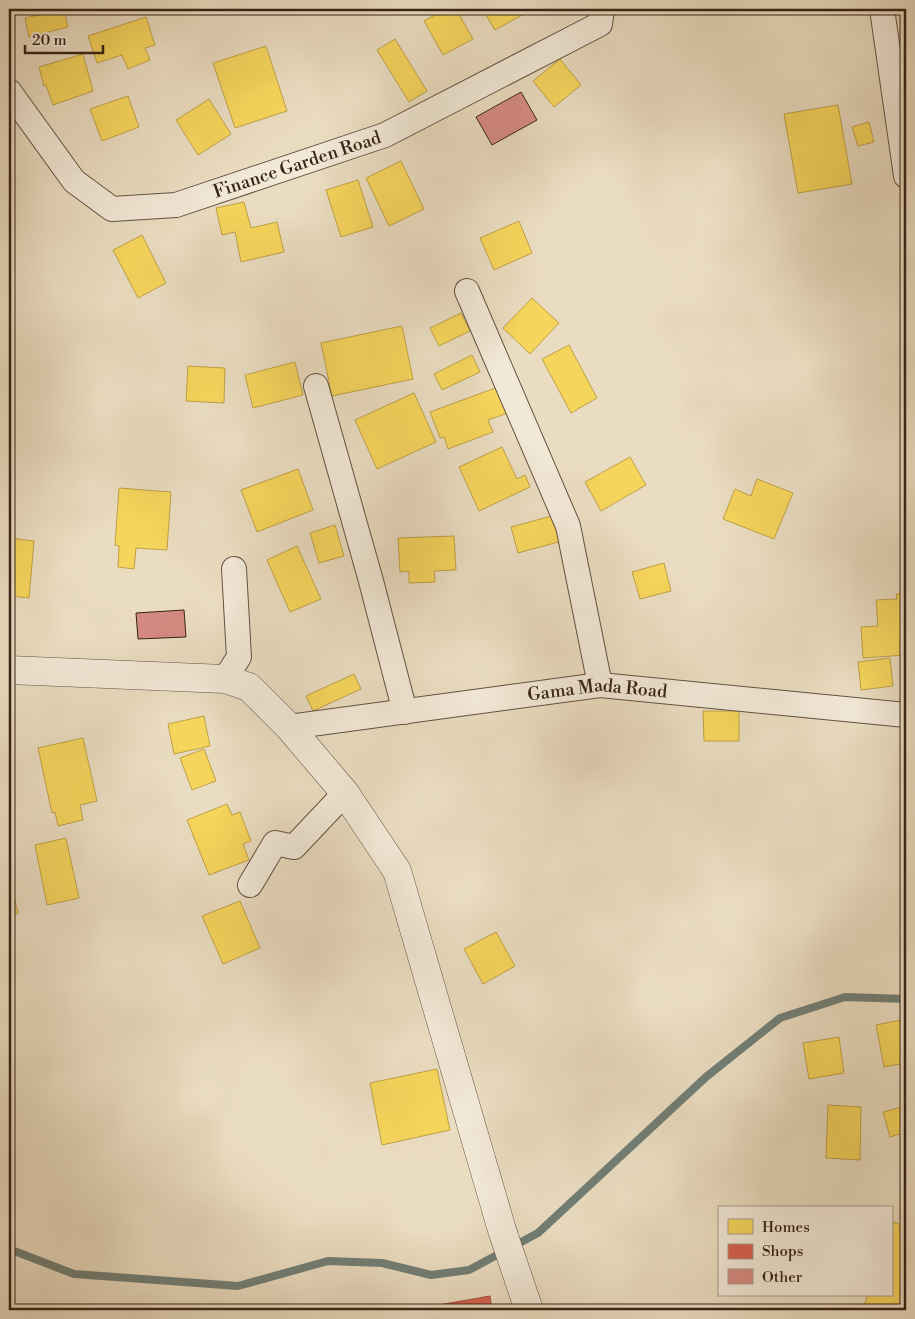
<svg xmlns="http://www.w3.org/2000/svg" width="915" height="1319" font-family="'Libre Bodoni',serif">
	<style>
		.homes { fill: #f6d55c; stroke: #bda047 }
		.shops { fill: #d6604d; stroke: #a64e3d }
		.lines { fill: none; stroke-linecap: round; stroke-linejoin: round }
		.stream { stroke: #717e75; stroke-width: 8 }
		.building { fill: #d58a81; stroke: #372317 }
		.minor-casing { stroke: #645141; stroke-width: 26 }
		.tertiary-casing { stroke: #645141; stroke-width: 29 }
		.minor { stroke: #f1e8d6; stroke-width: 24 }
		.tertiary { stroke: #f1e8d6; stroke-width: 28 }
		.labels { text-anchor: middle; stroke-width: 5; stroke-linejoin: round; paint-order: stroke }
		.street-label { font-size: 18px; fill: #372317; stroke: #f1e8d6 }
	</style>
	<rect width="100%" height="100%" fill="#eadcc0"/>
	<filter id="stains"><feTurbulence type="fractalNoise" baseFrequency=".004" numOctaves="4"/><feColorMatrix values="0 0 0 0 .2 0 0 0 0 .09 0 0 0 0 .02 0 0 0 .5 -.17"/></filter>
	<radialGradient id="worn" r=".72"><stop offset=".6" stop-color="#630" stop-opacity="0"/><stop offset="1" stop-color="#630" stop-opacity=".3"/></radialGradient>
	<path class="homes" d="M 64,9 L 68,27 L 29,37 L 25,18 Z
		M 446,9 L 456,9 L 473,39 L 443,55 L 424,21 Z
		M 485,9 L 523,9 L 526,13 L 495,30 L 483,10 Z
		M 146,17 L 155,45 L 145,48 L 150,60 L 128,69 L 122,55 L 97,63 L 88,36 Z
		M 395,39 L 427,91 L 409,102 L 377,50 Z
		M 266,46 L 287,111 L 235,128 L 213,63 Z
		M 83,54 L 93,91 L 53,105 L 46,85 L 44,86 L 39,67 Z
		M 560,59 L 581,85 L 554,107 L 533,81 Z
		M 128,96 L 139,127 L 102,141 L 90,109 Z
		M 209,99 L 231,134 L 198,155 L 176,120 Z
		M 838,105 L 852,184 L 798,193 L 784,114 Z
		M 869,122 L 874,142 L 858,146 L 852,127 Z
		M 401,161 L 424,209 L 389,226 L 366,178 Z
		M 358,180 L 373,227 L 341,237 L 326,190 Z
		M 244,202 L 251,228 L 277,222 L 284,252 L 241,262 L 235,232 L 222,235 L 216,208 Z
		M 519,221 L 532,253 L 494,270 L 480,238 Z
		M 142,235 L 166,283 L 138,298 L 113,250 Z
		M 532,298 L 559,323 L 530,354 L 503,328 Z
		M 461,313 L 470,331 L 439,346 L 430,328 Z
		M 402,326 L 413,379 L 332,396 L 321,343 Z
		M 569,345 L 597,398 L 571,413 L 542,359 Z
		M 472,355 L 480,372 L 442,390 L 434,374 Z
		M 295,362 L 303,395 L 253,408 L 245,375 Z
		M 188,366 L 225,368 L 224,403 L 186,401 Z
		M 498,387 L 508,413 L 488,420 L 493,432 L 448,449 L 444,437 L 440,438 L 430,412 Z
		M 414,393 L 436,442 L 377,469 L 355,420 Z
		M 502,447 L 517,479 L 525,475 L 530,487 L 479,511 L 459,467 Z
		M 630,457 L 646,485 L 601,511 L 585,482 Z
		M 298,469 L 313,510 L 257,532 L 241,490 Z
		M 757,479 L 793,493 L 774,539 L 723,519 L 735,489 L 751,496 Z
		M 119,488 L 171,492 L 167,550 L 136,548 L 134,569 L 118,567 L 119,546 L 115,545 Z
		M 555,515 L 562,541 L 518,553 L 511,527 Z
		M 335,525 L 344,556 L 319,563 L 310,533 Z
		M 454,536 L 456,570 L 434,571 L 435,582 L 409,583 L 409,571 L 400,572 L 398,538 Z
		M 9,538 L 34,541 L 29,598 L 9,596 Z
		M 297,546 L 321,599 L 290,612 L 267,560 Z
		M 664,563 L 671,591 L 640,599 L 632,572 Z
		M 896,594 L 906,594 L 906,655 L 863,658 L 861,627 L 878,626 L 876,600 L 897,599 Z
		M 890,658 L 893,686 L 861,690 L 858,662 Z
		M 354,674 L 361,689 L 313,711 L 306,696 Z
		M 703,711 L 739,711 L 739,741 L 704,741 Z
		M 204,716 L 210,746 L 174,754 L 168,724 Z
		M 83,738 L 97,801 L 80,805 L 83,820 L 58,826 L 55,812 L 52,813 L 38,748 Z
		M 204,749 L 216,781 L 192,790 L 180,758 Z
		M 227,804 L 232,815 L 240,812 L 251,841 L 243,844 L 249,860 L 209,875 L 187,820 Z
		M 66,838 L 79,898 L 47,905 L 35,845 Z
		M 9,877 L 18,913 L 9,916 Z
		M 240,901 L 260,948 L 223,964 L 202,916 Z
		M 496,932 L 515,966 L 483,984 L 464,949 Z
		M 906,1019 L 906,1063 L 884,1067 L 876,1025 Z
		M 839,1037 L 844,1073 L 809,1079 L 803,1043 Z
		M 437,1069 L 450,1130 L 382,1145 L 370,1083 Z
		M 828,1105 L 861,1107 L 860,1160 L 826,1158 Z
		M 906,1106 L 906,1132 L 890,1137 L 883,1112 Z
		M 891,1221 L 906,1227 L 906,1295 L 903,1303 L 906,1304 L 906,1310 L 862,1310 L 868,1295 L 891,1295 Z"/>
	<path class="shops" d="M 490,1296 L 492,1310 L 428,1310 L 427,1307 Z"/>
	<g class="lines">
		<path class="stream" d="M 9,1249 L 74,1274 L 238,1286 L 328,1261 L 382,1263 L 431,1275 L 469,1270 L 538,1233 L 706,1077 L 780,1018 L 845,997 L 906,999"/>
	</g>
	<path class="building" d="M 521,92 L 537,120 L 492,145 L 476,117 Z
		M 184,610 L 186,637 L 138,639 L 136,613 Z"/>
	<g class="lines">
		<g class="minor-casing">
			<g id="minor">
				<path d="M 882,9 L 906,176"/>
				<path id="s1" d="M 9,91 L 74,181 L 112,209 L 176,205 L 385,135 L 600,24 L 602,9"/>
				<path d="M 467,291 L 568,526 L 600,685"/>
				<path d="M 316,386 L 371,581 L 405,712"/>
				<path d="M 225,679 L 239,657 L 234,569"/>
				<path id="s2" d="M 289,727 L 600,685 L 906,715"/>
				<path d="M 250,885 L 275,843 L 294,847 L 345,793"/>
			</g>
		</g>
		<g class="tertiary-casing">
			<path id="tertiary" d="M 9,670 L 225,679 L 249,687 L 289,727 L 345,793 L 397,871 L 502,1230 L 529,1310"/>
		</g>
		<use href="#minor" class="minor"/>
		<use href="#tertiary" class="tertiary"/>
	</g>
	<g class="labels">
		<g class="street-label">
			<text dy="6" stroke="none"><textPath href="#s1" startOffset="350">Finance Garden Road</textPath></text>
			<text dy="6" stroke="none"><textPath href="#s2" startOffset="311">Gama Mada Road</textPath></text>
		</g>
	</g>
	<rect width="915" height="1319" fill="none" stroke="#eadcc0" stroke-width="30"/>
	<rect x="10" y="10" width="895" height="1299" fill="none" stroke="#372317" stroke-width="2.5"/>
	<rect x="15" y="15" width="885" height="1289" fill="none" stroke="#372317"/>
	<rect x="718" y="1206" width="175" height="90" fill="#f1e8d6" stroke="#a7998a"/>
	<rect x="728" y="1219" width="25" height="15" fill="#f6d55c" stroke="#a7998a"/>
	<text x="762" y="1232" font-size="15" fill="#372317">Homes</text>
	<rect x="728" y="1244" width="25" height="15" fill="#d6604d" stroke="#a7998a"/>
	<text x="762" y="1256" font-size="15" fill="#372317">Shops</text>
	<rect x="728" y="1269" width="25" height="15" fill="#d58a81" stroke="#a7998a"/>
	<text x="762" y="1282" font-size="15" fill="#372317">Other</text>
	<path d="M25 45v8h78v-8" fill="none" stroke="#372317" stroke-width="2.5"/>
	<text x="32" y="45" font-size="15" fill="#372317" stroke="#f1e8d6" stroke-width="4" paint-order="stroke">20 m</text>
	<rect width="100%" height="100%" filter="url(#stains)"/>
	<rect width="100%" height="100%" fill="url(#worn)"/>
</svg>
